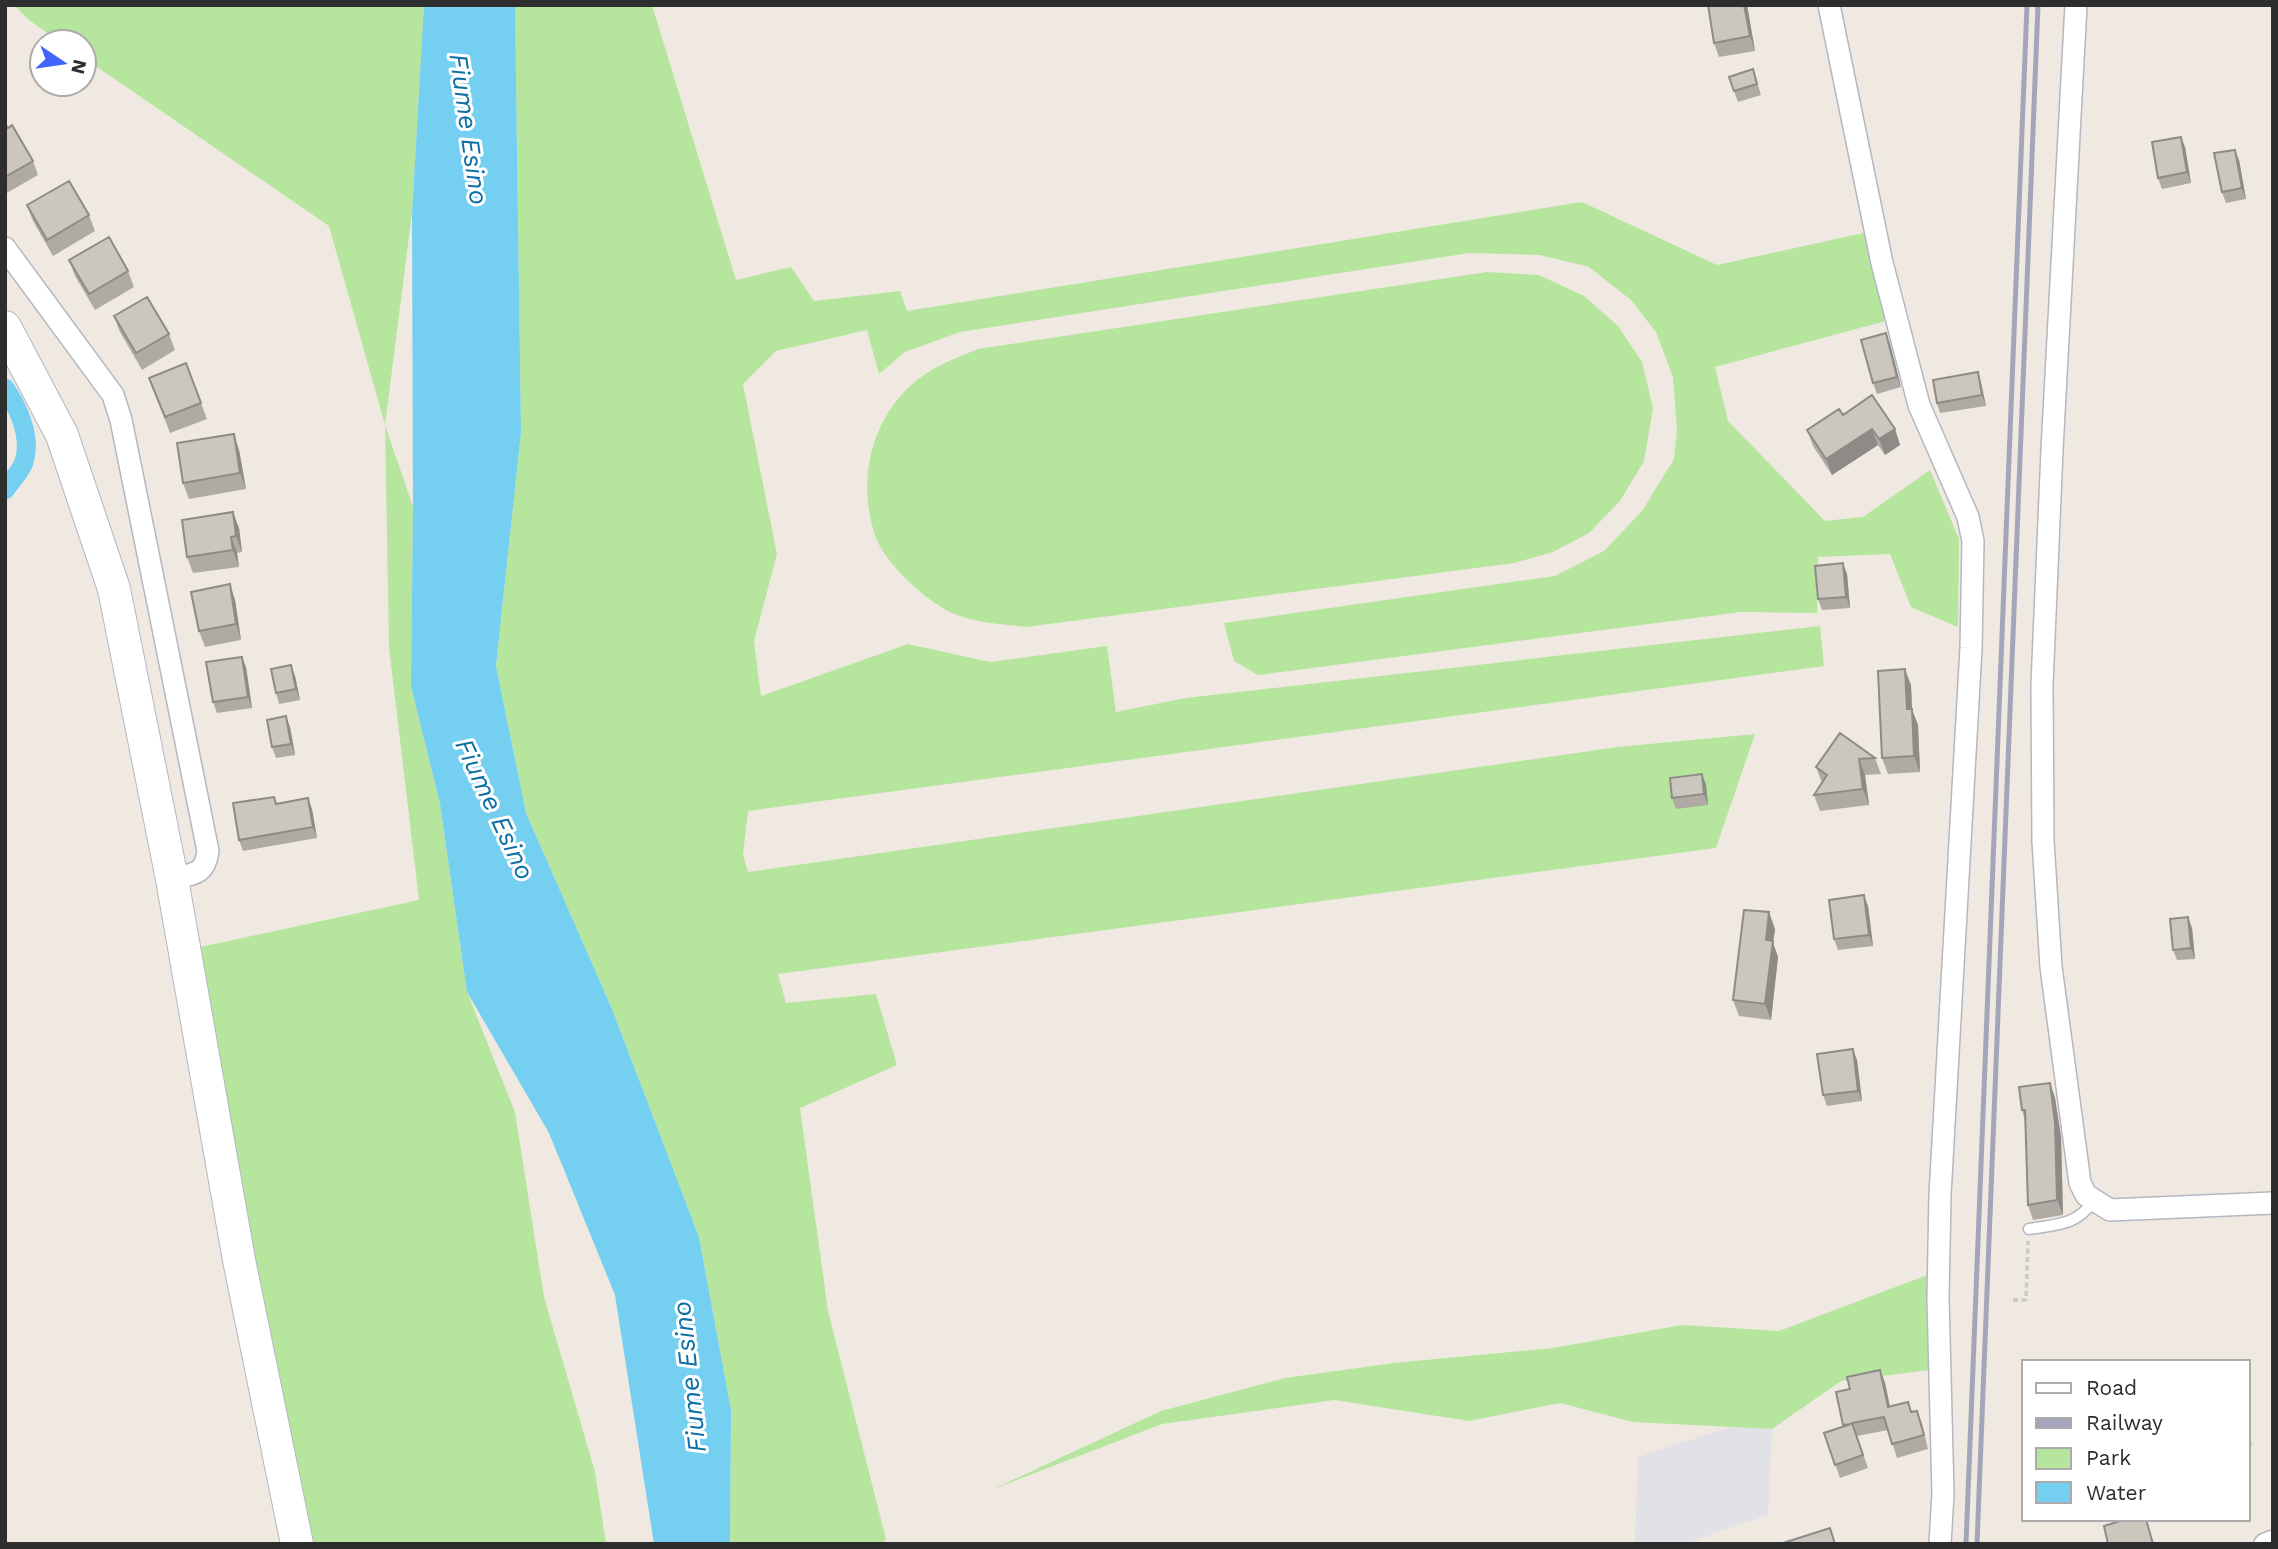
<svg xmlns="http://www.w3.org/2000/svg" width="2278" height="1549" font-family="'Work Sans',sans-serif">
	<style>
		.industrial { fill: #e3e1e8 }
		.green { fill: #b6e59e }
		.water { fill: #75cff0 }
		.lines { fill: none; stroke-linecap: round; stroke-linejoin: round }
		.canal { stroke: #75cff0; stroke-width: 19 }
		.service-casing { stroke: #b4b7c1; stroke-width: 13 }
		.minor-casing { stroke: #b4b7c1; stroke-width: 24 }
		.secondary-casing { stroke: #b4b7c1; stroke-width: 34 }
		.path { stroke: #c9c9c9; stroke-width: 3.5; stroke-dasharray: 5 3.5; stroke-linecap: butt }
		.service { stroke: #fff; stroke-width: 10 }
		.minor { stroke: #fff; stroke-width: 21 }
		.secondary { stroke: #fff; stroke-width: 32 }
		.rail { stroke: #a3a6b8; stroke-width: 5 }
		.wall { fill: #afaba4 }
		.shaded-wall { fill: #8e8b86 }
		.building { fill: #cbc7bf; stroke: #8e8b86; stroke-width: 2 }
		.labels { text-anchor: middle; stroke-width: 6; stroke-linejoin: round; paint-order: stroke }
		.water-label { font-size: 26px; font-style: italic; fill: #0d6fa3; stroke: #fff }
	</style>
	<rect width="100%" height="100%" fill="#efe9e1"/>
	<path class="industrial" d="M 1731,1427 L 1772,1429 L 1768,1515 L 1684,1544 L 1635,1544 L 1638,1457 Z"/>
	<path class="green" d="M 14,5 L 424,5 L 412,213 L 385,425 L 413,507 L 411,686 L 440,804 L 467,992 L 515,1112 L 544,1297 L 595,1472 L 606,1544 L 308,1544 L 196,948 L 419,900 L 389,647 L 385,425 L 329,226 L 84,58 L 84,42 L 60,42 L 29,20 Z
		M 515,5 L 652,5 L 736,280 L 791,267 L 814,301 L 900,291 L 907,311 L 1582,202 L 1717,265 L 1868,232 L 1886,321 L 1715,367 L 1728,421 L 1825,521 L 1863,517 L 1930,470 L 1959,539 L 1958,627 L 1911,607 L 1890,554 L 1818,557 L 1817,613 L 1741,612 L 1258,675 L 1234,661 L 1224,623 L 1555,576 L 1604,551 L 1642,511 L 1674,459 L 1677,430 L 1673,377 L 1656,332 L 1631,300 L 1589,267 L 1540,255 L 1469,253 L 960,332 L 905,352 L 879,374 L 867,330 L 776,351 L 743,384 L 777,554 L 754,641 L 761,696 L 908,644 L 990,662 L 1107,646 L 1116,712 L 1186,698 L 1820,626 L 1824,666 L 748,811 L 743,855 L 748,872 L 1618,747 L 1755,734 L 1716,848 L 778,974 L 786,1003 L 876,994 L 897,1065 L 800,1108 L 828,1311 L 886,1539 L 881,1544 L 730,1544 L 731,1410 L 699,1237 L 612,1009 L 526,813 L 496,666 L 521,431 Z
		M 1487,272 L 1539,275 L 1584,296 L 1618,326 L 1642,362 L 1653,408 L 1644,461 L 1620,501 L 1589,533 L 1553,552 L 1514,563 L 1026,627 C 1001,624 975,623 952,613 C 926,601 884,563 875,535 C 858,484 869,425 909,387 C 929,368 953,359 978,349 Z
		M 1930,1274 L 1930,1370 L 1841,1381 L 1772,1429 L 1633,1422 L 1560,1403 L 1469,1421 L 1334,1400 L 1162,1424 L 991,1490 L 1161,1411 L 1285,1378 L 1394,1363 L 1553,1348 L 1682,1325 L 1779,1331 Z"/>
	<path class="water" d="M 424,5 L 515,5 L 521,432 L 496,666 L 526,813 L 612,1009 L 699,1237 L 731,1410 L 730,1544 L 654,1544 L 615,1295 L 549,1133 L 467,992 L 440,804 L 411,686 L 413,507 L 412,213 Z"/>
	<g class="lines">
		<path class="canal" d="M 5,388 C 18,407 32,437 24,462 C 21,471 11,481 5,490"/>
		<g class="service-casing">
			<path id="service" d="M 2029,1229 C 2058,1224 2075,1226 2094,1201"/>
		</g>
		<g class="minor-casing">
			<path id="minor" d="M 1829,5 L 1882,263 L 1919,405 L 1968,517 L 1973,541 L 1971,648 L 1940,1195 L 1938,1298 L 1943,1494 L 1940,1544
				M 2076,5 L 2052,450 L 2042,685 L 2043,841 L 2051,967 L 2080,1183 L 2086,1195 L 2110,1210 L 2273,1203
				M 5,248 L 113,395 L 121,420 L 208,851 C 205,875 193,874 172,879
				M 2265,1544 L 2273,1541"/>
		</g>
		<g class="secondary-casing">
			<path id="secondary" d="M 5,327 L 62,435 L 114,589 L 172,879 L 239,1260 L 297,1544"/>
		</g>
		<path class="path" d="M 2013,1300 L 2026,1300 L 2028,1241"/>
		<use href="#service" class="service"/>
		<use href="#minor" class="minor"/>
		<use href="#secondary" class="secondary"/>
		<path class="rail" d="M 1966,1544 L 2027,5
			M 1977,1544 L 2038,5"/>
	</g>
	<path class="wall" d="M 1747,5 L 1755,51 L 1719,57 L 1714,43 Z
		M 1753,69 L 1761,95 L 1738,102 L 1734,91 Z
		M 5,124 L 33,161 L 38,175 L 5,194 Z
		M 2185,147 L 2191,183 L 2162,189 L 2158,178 Z
		M 2239,160 L 2246,199 L 2226,203 L 2222,192 Z
		M 27,205 L 89,215 L 95,231 L 53,256 L 33,221 Z
		M 69,260 L 128,271 L 134,287 L 95,310 L 75,276 Z
		M 114,316 L 169,334 L 175,350 L 142,370 L 120,332 Z
		M 1890,344 L 1901,387 L 1877,394 L 1873,383 Z
		M 186,363 L 207,419 L 170,433 L 149,378 Z
		M 1978,372 L 1981,383 L 1986,406 L 1940,413 L 1937,403 Z
		M 1843,415 L 1895,429 L 1900,445 L 1885,455 L 1878,445 L 1832,475 L 1813,446 L 1807,430 Z
		M 239,450 L 246,489 L 189,499 L 183,483 Z
		M 239,528 L 242,552 L 237,553 L 239,567 L 193,573 L 187,557 Z
		M 1847,574 L 1850,608 L 1822,610 L 1818,599 Z
		M 235,600 L 241,640 L 205,647 L 199,631 Z
		M 246,667 L 252,708 L 217,713 L 213,702 Z
		M 295,676 L 300,700 L 279,704 L 276,693 Z
		M 1911,685 L 1912,710 L 1918,725 L 1920,772 L 1888,774 L 1882,758 Z
		M 290,727 L 295,755 L 276,758 L 272,747 Z
		M 1840,733 L 1875,758 L 1881,774 L 1865,775 L 1869,805 L 1820,811 L 1814,795 L 1822,783 L 1816,767 Z
		M 1702,774 L 1706,785 L 1708,805 L 1676,809 L 1672,798 Z
		M 277,804 L 312,809 L 317,838 L 243,851 L 239,840 Z
		M 1868,906 L 1873,946 L 1838,950 L 1834,939 Z
		M 2192,928 L 2195,959 L 2177,960 L 2173,950 Z
		M 1775,929 L 1773,943 L 1778,957 L 1771,1020 L 1739,1016 L 1733,1000 Z
		M 1857,1060 L 1862,1101 L 1827,1106 L 1823,1095 Z
		M 2050,1083 L 2055,1098 L 2061,1137 L 2063,1215 L 2033,1220 L 2028,1205 L 2025,1121 L 2022,1110 Z
		M 1880,1370 L 1885,1383 L 1890,1407 L 1908,1402 L 1912,1412 L 1917,1411 L 1928,1449 L 1897,1458 L 1888,1430 L 1857,1436 L 1868,1468 L 1840,1478 L 1824,1433 L 1843,1426 L 1836,1392 L 1850,1389 Z
		M 2248,1432 L 2252,1445 L 2248,1446 Z"/>
	<path class="shaded-wall" d="M 1744,5 L 1747,5 L 1755,51 L 1750,36 Z
		M 2181,137 L 2185,147 L 2191,183 L 2187,172 Z
		M 2235,150 L 2239,160 L 2246,199 L 2242,188 Z
		M 1886,333 L 1890,344 L 1901,387 L 1897,377 Z
		M 1978,372 L 1981,383 L 1986,406 L 1982,395 Z
		M 1872,429 L 1878,445 L 1832,475 L 1826,459 Z
		M 1895,429 L 1900,445 L 1885,455 L 1879,439 Z
		M 234,434 L 239,450 L 246,489 L 240,473 Z
		M 233,512 L 239,528 L 242,552 L 236,536 Z
		M 231,537 L 237,553 L 239,567 L 233,550 Z
		M 1843,563 L 1847,574 L 1850,608 L 1846,597 Z
		M 230,584 L 235,600 L 241,640 L 236,624 Z
		M 242,657 L 246,667 L 252,708 L 248,697 Z
		M 291,665 L 295,676 L 300,700 L 296,689 Z
		M 1905,669 L 1911,685 L 1912,710 L 1918,725 L 1920,772 L 1914,756 L 1907,709 Z
		M 286,716 L 290,727 L 295,755 L 291,744 Z
		M 1859,759 L 1865,775 L 1869,805 L 1863,789 Z
		M 1702,774 L 1706,785 L 1708,805 L 1704,794 Z
		M 308,798 L 312,809 L 317,838 L 313,827 Z
		M 1864,895 L 1868,906 L 1873,946 L 1869,935 Z
		M 1769,912 L 1775,929 L 1773,943 L 1778,957 L 1771,1020 L 1765,1004 L 1766,940 Z
		M 2188,917 L 2192,928 L 2195,959 L 2191,948 Z
		M 1853,1049 L 1857,1060 L 1862,1101 L 1858,1091 Z
		M 2050,1083 L 2055,1098 L 2061,1137 L 2063,1215 L 2057,1200 Z
		M 1880,1370 L 1885,1383 L 1893,1421 L 1888,1407 Z
		M 1917,1411 L 1922,1424 L 1928,1449 L 1924,1435 Z"/>
	<path class="building" d="M 1708,5 L 1744,5 L 1750,36 L 1714,43 Z
		M 1753,69 L 1757,84 L 1734,91 L 1729,77 Z
		M 5,124 L 8,128 L 12,125 L 33,161 L 5,177 Z
		M 2181,137 L 2187,172 L 2158,178 L 2152,142 Z
		M 2235,150 L 2242,188 L 2222,192 L 2214,153 Z
		M 69,181 L 89,215 L 47,240 L 27,205 Z
		M 109,237 L 128,271 L 89,294 L 69,260 Z
		M 147,297 L 169,334 L 136,353 L 114,316 Z
		M 1886,333 L 1897,377 L 1873,383 L 1861,340 Z
		M 186,363 L 201,403 L 165,417 L 149,378 Z
		M 1978,372 L 1982,395 L 1937,403 L 1933,380 Z
		M 1872,395 L 1895,429 L 1879,439 L 1872,429 L 1826,459 L 1807,430 L 1839,409 L 1843,415 Z
		M 234,434 L 240,473 L 183,483 L 177,443 Z
		M 233,512 L 236,536 L 231,537 L 233,550 L 187,557 L 182,520 Z
		M 1843,563 L 1846,597 L 1818,599 L 1815,566 Z
		M 230,584 L 236,624 L 199,631 L 191,592 Z
		M 242,657 L 248,697 L 213,702 L 206,662 Z
		M 291,665 L 296,689 L 276,693 L 271,669 Z
		M 1905,669 L 1907,709 L 1912,709 L 1914,756 L 1882,758 L 1878,671 Z
		M 286,716 L 291,744 L 272,747 L 267,720 Z
		M 1840,733 L 1875,758 L 1859,759 L 1863,789 L 1814,795 L 1827,775 L 1816,767 Z
		M 1702,774 L 1704,794 L 1672,798 L 1670,778 Z
		M 274,797 L 276,804 L 308,798 L 313,827 L 239,840 L 233,803 Z
		M 1864,895 L 1869,935 L 1834,939 L 1829,900 Z
		M 1744,910 L 1769,912 L 1766,940 L 1773,941 L 1765,1004 L 1733,1000 Z
		M 2188,917 L 2191,948 L 2173,950 L 2170,919 Z
		M 1853,1049 L 1858,1091 L 1823,1095 L 1817,1054 Z
		M 2050,1083 L 2055,1123 L 2057,1200 L 2028,1205 L 2025,1110 L 2022,1110 L 2019,1087 Z
		M 1880,1370 L 1888,1407 L 1908,1402 L 1911,1412 L 1917,1411 L 1924,1435 L 1892,1444 L 1884,1417 L 1852,1423 L 1863,1455 L 1835,1465 L 1824,1433 L 1851,1424 L 1843,1425 L 1836,1392 L 1850,1389 L 1847,1377 Z
		M 2127,1519 L 2146,1519 L 2153,1544 L 2108,1544 L 2104,1526 Z
		M 1830,1528 L 1835,1544 L 1784,1544 L 1783,1543 Z"/>
	<g class="labels">
		<g class="water-label">
			<text transform="translate(469 129) rotate(82)" y="9">Fiume Esino</text>
			<text transform="translate(495 809) rotate(65)" y="9">Fiume Esino</text>
			<text transform="translate(689 1377) rotate(-96)" y="9">Fiume Esino</text>
		</g>
	</g>
	<rect width="2278" height="1549" fill="none" stroke="#2e2e2e" stroke-width="14"/>
	<rect x="2022" y="1360" width="228" height="161" fill="#ffffff" stroke="#ababab" stroke-width="2"/>
	<rect x="2036" y="1383" width="35" height="10" fill="#ffffff" stroke="#ababab" stroke-width="2"/>
	<text x="2086" y="1395" font-size="21" fill="#2e2e2e">Road</text>
	<rect x="2036" y="1418" width="35" height="10" fill="#a3a6b8" stroke="#ababab" stroke-width="2"/>
	<text x="2086" y="1430" font-size="21" fill="#2e2e2e">Railway</text>
	<rect x="2036" y="1448" width="35" height="21" fill="#b6e59e" stroke="#ababab" stroke-width="2"/>
	<text x="2086" y="1465" font-size="21" fill="#2e2e2e">Park</text>
	<rect x="2036" y="1482" width="35" height="21" fill="#75cff0" stroke="#ababab" stroke-width="2"/>
	<text x="2086" y="1500" font-size="21" fill="#2e2e2e">Water</text>
	<g transform="translate(63 63) rotate(103)"><circle r="33" fill="#ffffff" stroke="#ababab" stroke-width="2"/>
	<path d="M0-5L12 26L0 18L-12 26Z" fill="#4264fb"/>
	<text y="-10" font-size="19" font-weight="bold" text-anchor="middle" fill="#2e2e2e">N</text>
	</g>
</svg>
